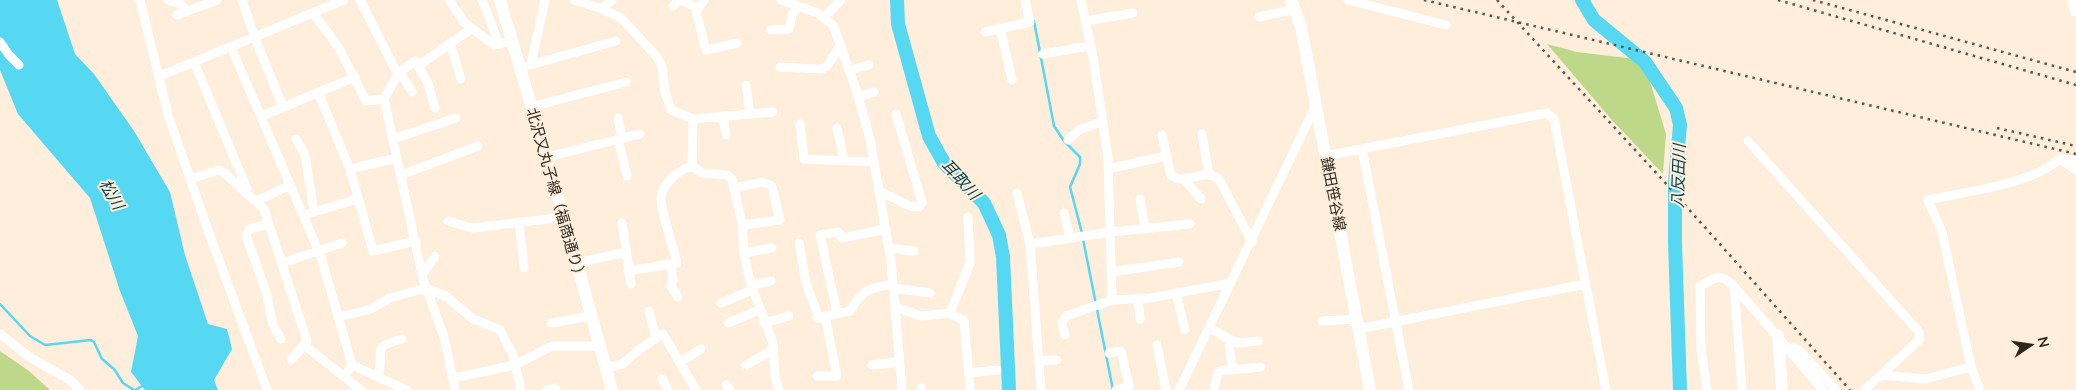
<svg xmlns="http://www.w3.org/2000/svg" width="2076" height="390" font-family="Mulish,'Noto Sans JP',sans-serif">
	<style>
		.green { fill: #bed88a }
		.water { fill: #57d8f2 }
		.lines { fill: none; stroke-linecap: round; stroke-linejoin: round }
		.stream { stroke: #57d8f2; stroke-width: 2.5 }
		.river { stroke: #57d8f2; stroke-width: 14 }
		.street { stroke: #fff; stroke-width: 9 }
		.secondary { stroke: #fff; stroke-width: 12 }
		.rail { stroke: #5d5448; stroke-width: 2.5; stroke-dasharray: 2.5 5; stroke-linecap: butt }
		.labels { text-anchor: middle; stroke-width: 4; stroke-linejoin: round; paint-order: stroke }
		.street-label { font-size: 15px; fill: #2e271e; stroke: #feeedb }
		.water-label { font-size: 16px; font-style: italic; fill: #013f4a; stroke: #feeedb }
	</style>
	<rect width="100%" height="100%" fill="#feeedb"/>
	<path class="green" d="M 1547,44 L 1577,52 L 1635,59 L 1648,75 L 1666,134 L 1663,174 L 1611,119 Z
		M 0,351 L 29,371 L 50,390 L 0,390 Z"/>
	<path class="water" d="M 0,0 L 57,0 L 75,54 L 94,74 L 134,131 L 170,192 L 185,255 L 208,324 L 227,329 L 232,349 L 214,380 L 218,390 L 145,390 L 131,372 L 138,336 L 120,291 L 90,198 L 18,114 L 0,70 Z"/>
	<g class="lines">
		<path class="stream" d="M 1034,21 L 1054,126 L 1064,141 L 1080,157 L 1080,164 L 1070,187 L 1082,233
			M 1083,239 L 1113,390
			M 0,304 L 30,336 L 45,345 L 91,340 L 94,342 L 102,359 L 114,369 L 123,383 L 134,390
			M 135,390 L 144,385"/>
		<path class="river" d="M 897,0 L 898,24 L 929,136 L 944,163 L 984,203 L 999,235 L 1003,257 L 1009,390
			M 1582,0 L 1594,20 L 1645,62 L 1676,108 L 1680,125 L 1675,182 L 1675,243 L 1680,390"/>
		<path class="street" d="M 140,0 L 168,115 L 210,236 L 267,390
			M 168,0 L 180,4 L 187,11
			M 242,0 L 255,38 L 283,107
			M 360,0 L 395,69 L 401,74 L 412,92
			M 449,0 L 464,22 L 494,45 L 512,41
			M 482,0 L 499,44
			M 574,0 L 602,9 L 612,0
			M 681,0 L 697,8
			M 704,0 L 696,12 L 706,50 L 737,43
			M 781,0 L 817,13 L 833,25 L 855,86 L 870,139 L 891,261 L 902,390
			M 1081,0 L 1093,57 L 1108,158 L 1112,300 L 1150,298 L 1231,283
			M 1348,0 L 1446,25
			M 673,6 L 679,0
			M 602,9 L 621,18 L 657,57 L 662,66 L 665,92 L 671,110 L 693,119
			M 313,13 L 339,48 L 366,101 L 384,99 L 423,279 L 444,337 L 455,390
			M 177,15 L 217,0
			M 824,17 L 841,0
			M 1259,17 L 1296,9
			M 1085,21 L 1133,13
			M 1000,28 L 1012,80
			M 770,30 L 789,29 L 792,15 L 798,6
			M 985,32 L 1030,22 L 1025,0
			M 0,42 L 9,55 L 19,65
			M 450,43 L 461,79
			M 231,47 L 321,257 L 352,365 L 344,377
			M 1043,54 L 1090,46
			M 194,62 L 247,189
			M 531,64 L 545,0
			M 780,67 L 822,69 L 827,66 L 841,44
			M 519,68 L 616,41
			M 850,70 L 869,65
			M 162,75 L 344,0
			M 746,85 L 750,114
			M 318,92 L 350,169 L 373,251 L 416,241
			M 858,97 L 874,92
			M 384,99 L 399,72 L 415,61
			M 531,107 L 626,82
			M 435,108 L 428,83 L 418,66 L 471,29
			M 773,112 L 693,119 L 692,166 L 702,173 L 727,175 L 732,179 L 742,223 L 744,255 L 751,285 L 773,343 L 775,378 L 779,390
			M 262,116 L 355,77
			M 723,117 L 726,135
			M 618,118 L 622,138
			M 800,124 L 804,159 L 874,162
			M 837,128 L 844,160
			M 1202,134 L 1209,174
			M 1162,135 L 1171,175 C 1185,187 1203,167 1219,179 L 1252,242
			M 296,139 L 305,155 L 314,212
			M 393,139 L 456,118
			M 618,139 L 627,176
			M 1068,140 L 1079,130 L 1103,121
			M 1748,141 L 1919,332 L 1919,340 L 1881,375 L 1925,379 L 1971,367
			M 1362,149 L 1409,390
			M 1325,156 L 1547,113 L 1554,119 L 1606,390
			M 547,157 L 640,134
			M 2059,159 L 2076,160
			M 350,169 L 397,158
			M 1108,169 L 1166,156
			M 401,175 L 478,146
			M 197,177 L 218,170 L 222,171 L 264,209 L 307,341 L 291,360
			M 1184,179 L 1201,199
			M 734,188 L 763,182 L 772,186 L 780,220 L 742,225
			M 879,191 L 910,206 L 919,207 L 922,202 L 896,114
			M 1017,193 L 1030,244 L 1041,390
			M 1140,199 L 1145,229
			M 257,201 L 290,185
			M 310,213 L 358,199
			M 1064,213 L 1070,238
			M 448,221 L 472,228 L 564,217
			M 519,222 L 524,268
			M 622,223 L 631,284
			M 269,224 L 249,229 L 246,235 L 266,292 L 273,325 L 281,339
			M 799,243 L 806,283 L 819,318
			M 1030,244 L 1111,232 L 1190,224
			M 889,248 L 914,251
			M 744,253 L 772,248
			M 282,263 L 342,243
			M 576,263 L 626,252
			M 671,264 L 673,281 L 671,286 L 678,297
			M 628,271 L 677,263 C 674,250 660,208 661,198 C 662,183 679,170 692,166
			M 1111,272 L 1179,262
			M 422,275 L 435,256
			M 751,285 L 771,281
			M 1734,286 L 1742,390
			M 893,288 L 930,293
			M 1176,293 L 1185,330
			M 1138,299 L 1140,319
			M 721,303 L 752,290
			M 895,307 L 921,316 L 950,313 L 970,263 L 968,217
			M 649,311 L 656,338
			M 837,313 L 820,235 L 838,232 L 842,238 L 886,229
			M 950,313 L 964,321 L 970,390
			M 339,317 L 371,309 L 390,298 L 426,288 L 447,297 L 473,319 L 500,330 L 513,355 L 521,390
			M 817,318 L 850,311 C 863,289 869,288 893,284
			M 1322,321 L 1356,319
			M 551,323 L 591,316
			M 728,323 L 759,310
			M 764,323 L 789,316
			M 1209,328 L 1237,343 L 1258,341
			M 1358,329 L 1586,284
			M 0,334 L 31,358 L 70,380 L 80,390
			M 1065,335 L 1062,323 L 1066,316 L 1112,300
			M 1232,341 L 1229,346 L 1233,370
			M 304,345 L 361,390
			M 1157,345 L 1166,390
			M 1789,350 L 1793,348 L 1799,350 L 1836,390
			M 1109,353 L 1121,351 L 1129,386 L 1116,390
			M 1039,361 L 1057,360
			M 680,362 L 701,349
			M 352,365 L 407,390
			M 746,365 L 773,350
			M 872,365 L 899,362
			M 605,368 L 622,364 L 641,348 L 663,334 L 696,390
			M 968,373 L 997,370
			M 378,376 C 386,350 368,348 402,339
			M 817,376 L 837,376 L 825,316
			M 453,378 L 515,365 L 552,346 L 599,346
			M 662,379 L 668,390
			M 726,385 L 730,390
			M 921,388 L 921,390
			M 547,390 L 555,388 L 556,390
			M 1179,390 L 1316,105
			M 1213,390 L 1219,371 L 1261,367
			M 1707,390 L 1701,349 L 1700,286 L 1717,277 L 1725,279 L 1734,286 L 1823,390
			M 1864,390 L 1881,375
			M 1980,390 L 1971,367 L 1942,232 L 1928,200 C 1963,192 2034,184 2059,159 L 2076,170"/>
		<path class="secondary" d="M 500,0 L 564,217 L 612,390
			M 1291,0 L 1301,27 L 1370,390
			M 2073,0 L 2076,11
			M 1778,335 L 1782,390"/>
		<path class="rail" d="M 1424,0 L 2076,154
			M 1497,0 L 1660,177 L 1850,390
			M 1778,0 L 2076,85
			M 1813,0 L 2076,72
			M 1997,128 L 2076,146"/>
	</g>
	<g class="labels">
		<g class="street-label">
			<text transform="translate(1333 194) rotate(79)" y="5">鎌田笹谷線</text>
			<text transform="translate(556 195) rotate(74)" y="5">北沢又丸子線（福商通り）</text>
		</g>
		<g class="water-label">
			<text transform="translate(1678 176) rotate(-88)" y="6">八反田川</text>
			<text transform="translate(961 179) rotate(47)" y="6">耳取川</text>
			<text transform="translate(112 194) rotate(60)" y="6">松川</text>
		</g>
	</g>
	<g transform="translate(2031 345) rotate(77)" stroke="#feeedb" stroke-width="4" paint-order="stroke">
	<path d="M0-4L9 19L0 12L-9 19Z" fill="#2e271e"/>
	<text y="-8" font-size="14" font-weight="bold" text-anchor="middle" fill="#2e271e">N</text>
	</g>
</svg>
